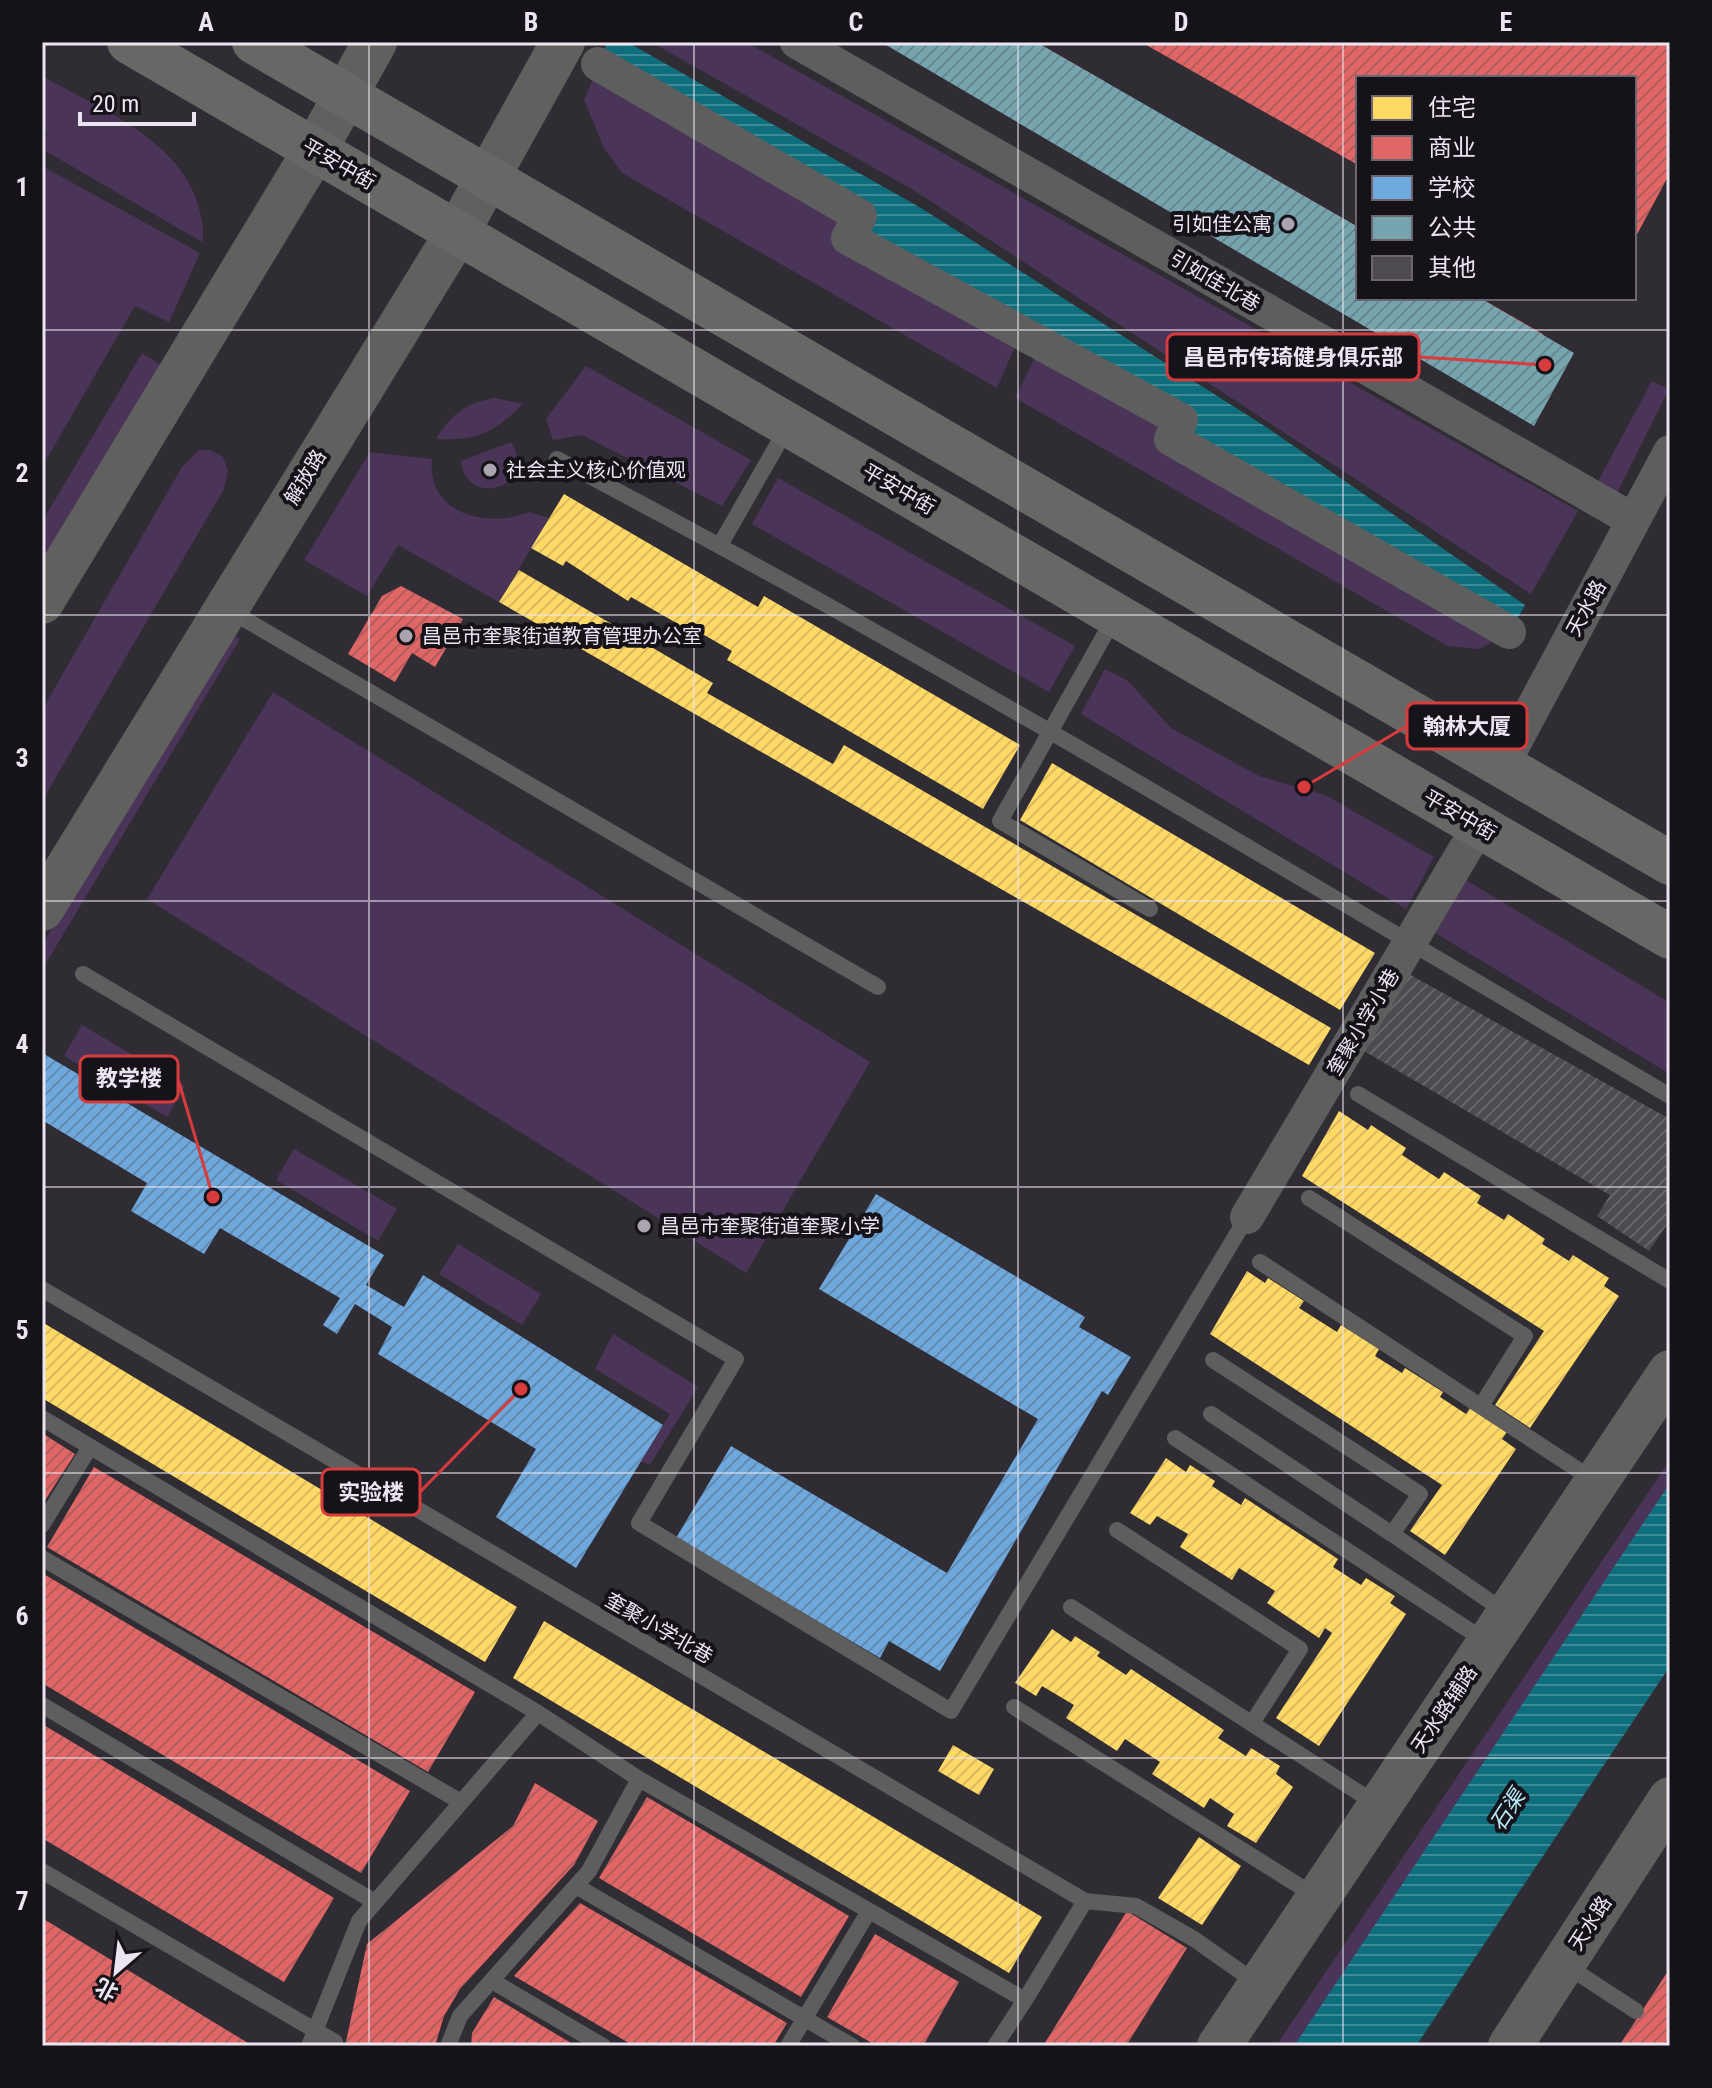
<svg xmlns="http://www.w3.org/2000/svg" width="1712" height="2088" font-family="'Roboto Condensed','Noto Sans SC',sans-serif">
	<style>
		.garden { fill: #4a3558 }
		.water { fill: url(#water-rules) }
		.homes { fill: url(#homes-hatch) }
		.shops { fill: url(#shops-hatch) }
		.schools { fill: url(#schools-hatch) }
		.public { fill: url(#public-hatch) }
		.building { fill: url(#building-hatch) }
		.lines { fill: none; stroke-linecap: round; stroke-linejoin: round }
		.lane { stroke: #5e5e5e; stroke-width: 16 }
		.street { stroke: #5e5e5e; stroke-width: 34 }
		.secondary { stroke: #60615f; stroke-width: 44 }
		.primary { stroke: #676866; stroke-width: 44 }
		.grid { fill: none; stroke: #ebe5f0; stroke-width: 2; stroke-opacity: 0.55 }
		.poi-dot { fill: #aaa4ae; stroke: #161219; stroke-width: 3 }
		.labels { text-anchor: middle; stroke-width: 8; stroke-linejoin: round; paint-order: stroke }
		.street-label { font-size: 20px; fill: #ebe5f0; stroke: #161219 }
		.poi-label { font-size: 20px; fill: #ebe5f0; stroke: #161219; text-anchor: start }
		.water-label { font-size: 22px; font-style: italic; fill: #b7ebf6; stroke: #161219 }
		.leader { fill: none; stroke: #d83b3c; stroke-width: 3 }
		.callout-dot { fill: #d83b3c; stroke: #161219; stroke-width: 3 }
		.callout { fill: #161219; stroke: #d83b3c; stroke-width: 3 }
		.callout-label { font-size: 22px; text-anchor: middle; font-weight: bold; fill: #ebe5f0 }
		.neatline { fill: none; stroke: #ebe5f0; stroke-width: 3 }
		.grid-label { font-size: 26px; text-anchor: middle; font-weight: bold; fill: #ebe5f0 }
	</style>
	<defs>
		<pattern id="water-rules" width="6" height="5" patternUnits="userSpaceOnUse" patternTransform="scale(2)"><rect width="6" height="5" fill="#0f6e7c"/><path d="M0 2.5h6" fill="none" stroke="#3e8995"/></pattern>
		<pattern id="homes-hatch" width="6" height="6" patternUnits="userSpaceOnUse" patternTransform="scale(2)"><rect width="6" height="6" fill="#ffd966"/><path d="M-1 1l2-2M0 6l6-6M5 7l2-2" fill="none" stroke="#dabb60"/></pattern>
		<pattern id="shops-hatch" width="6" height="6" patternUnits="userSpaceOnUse" patternTransform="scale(2)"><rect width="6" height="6" fill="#e06666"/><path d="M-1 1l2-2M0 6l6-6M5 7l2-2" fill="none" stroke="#b25c5d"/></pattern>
		<pattern id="schools-hatch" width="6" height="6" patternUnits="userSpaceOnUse" patternTransform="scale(2)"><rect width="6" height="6" fill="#6fa8dc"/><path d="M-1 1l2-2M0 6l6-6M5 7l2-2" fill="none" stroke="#638ab0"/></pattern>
		<pattern id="public-hatch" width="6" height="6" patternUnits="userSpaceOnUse" patternTransform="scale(2)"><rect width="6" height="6" fill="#76a5af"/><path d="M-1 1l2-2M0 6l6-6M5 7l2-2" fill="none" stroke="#688890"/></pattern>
		<pattern id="building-hatch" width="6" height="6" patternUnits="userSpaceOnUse" patternTransform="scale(2)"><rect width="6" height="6" fill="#4d4a50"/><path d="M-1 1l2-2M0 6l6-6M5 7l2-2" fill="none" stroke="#67646a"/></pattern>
	</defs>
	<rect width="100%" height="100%" fill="#302c34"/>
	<path class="garden" d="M 651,42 L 746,42 L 1578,511 L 1531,594 L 915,191 Z
		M 595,74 L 841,216 L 1016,344 L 997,388 L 622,173 L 604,148 L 584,100 Z
		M 42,76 C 100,109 184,140 200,212 C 202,222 205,232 202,242 L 42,149 L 47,133 L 42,130 Z
		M 42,166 L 200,253 L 169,322 L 135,306 L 42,467 Z
		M 142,353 L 166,368 L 42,575 L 42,522 Z
		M 1036,355 L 1164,422 L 1500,637 L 1480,649 L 1448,646 L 1015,398 Z
		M 586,366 L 751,460 L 722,506 L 582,435 L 553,440 L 546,419 Z
		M 1652,381 L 1669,389 L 1615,497 L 1597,483 Z
		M 495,398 L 523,404 C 493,433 478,441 436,439 C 452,414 465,403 495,398 Z
		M 511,442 C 539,487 467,510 461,461 Z
		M 199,450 L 210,450 L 223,457 L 228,471 L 224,489 L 42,801 L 42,710 L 182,467 Z
		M 370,452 L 432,459 C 426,515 489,529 529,512 L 549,518 L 499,602 L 398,545 L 367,596 L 304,560 Z
		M 778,478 L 1075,646 L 1049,692 L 752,524 Z
		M 230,633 L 240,639 L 42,970 L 42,945 Z
		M 1105,669 L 1128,681 L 1171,728 L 1259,776 L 1325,795 L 1434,857 L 1406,909 L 1081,714 Z
		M 273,692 L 870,1062 L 746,1273 L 147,899 Z
		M 1466,880 L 1670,1003 L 1670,1074 L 1435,933 Z
		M 82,1025 L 185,1086 L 167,1117 L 64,1056 Z
		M 294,1149 L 397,1209 L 378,1241 L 276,1180 Z
		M 458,1244 L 541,1294 L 522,1325 L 439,1274 Z
		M 613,1334 L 698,1387 L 650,1465 L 641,1461 L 670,1414 L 595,1369 Z
		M 1670,1460 L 1670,1486 L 1297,2046 L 1276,2046 Z"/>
	<path class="water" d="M 607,42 L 627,42 L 921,208 L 1266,427 L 1525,605 L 1516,621 L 1188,433 L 866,234 L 877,213 L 603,54 Z
		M 1670,1483 L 1670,1666 L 1416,2046 L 1294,2046 Z"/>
	<path class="homes" d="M 564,494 L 758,607 L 764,596 L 1020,745 L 983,809 L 727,660 L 732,651 L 699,632 L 696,638 L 678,628 L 680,625 L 631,597 L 628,601 L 566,561 L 563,566 L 531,548 Z
		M 519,570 L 713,683 L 707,693 L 833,764 L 844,745 L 1331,1028 L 1309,1065 L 499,602 Z
		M 1052,763 L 1375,953 L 1340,1010 L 1020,820 Z
		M 1339,1111 L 1368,1130 L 1371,1125 L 1406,1148 L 1402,1155 L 1439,1179 L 1444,1172 L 1481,1196 L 1477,1203 L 1504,1220 L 1508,1214 L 1545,1239 L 1542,1244 L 1569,1261 L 1573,1255 L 1609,1278 L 1604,1286 L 1619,1296 L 1530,1428 L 1495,1405 L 1544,1331 L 1302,1176 Z
		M 1247,1271 L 1265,1283 L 1268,1278 L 1304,1301 L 1299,1308 L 1337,1332 L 1341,1325 L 1379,1349 L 1375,1356 L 1402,1373 L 1405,1368 L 1443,1392 L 1440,1397 L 1466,1414 L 1470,1408 L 1507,1432 L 1502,1439 L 1516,1449 L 1445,1555 L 1410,1531 L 1442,1485 L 1210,1334 Z
		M 42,1322 L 517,1607 L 485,1662 L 42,1398 Z
		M 1166,1458 L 1186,1472 L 1190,1465 L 1215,1481 L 1212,1486 L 1241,1505 L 1245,1498 L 1338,1559 L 1333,1567 L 1361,1585 L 1366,1578 L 1395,1596 L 1390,1603 L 1406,1614 L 1319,1746 L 1276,1718 L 1332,1633 L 1325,1628 L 1319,1638 L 1267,1603 L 1275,1591 L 1239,1568 L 1232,1580 L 1180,1547 L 1188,1534 L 1157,1516 L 1150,1525 L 1130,1513 Z
		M 544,1621 L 1042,1917 L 1009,1973 L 513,1678 Z
		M 1052,1629 L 1071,1642 L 1075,1636 L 1100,1652 L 1097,1656 L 1126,1675 L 1131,1669 L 1224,1730 L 1218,1738 L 1246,1756 L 1251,1748 L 1280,1766 L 1276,1774 L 1293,1787 L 1256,1843 L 1227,1826 L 1234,1814 L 1210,1798 L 1204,1808 L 1152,1774 L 1160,1762 L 1125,1739 L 1117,1751 L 1066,1718 L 1074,1705 L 1042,1686 L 1036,1696 L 1015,1683 Z
		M 953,1745 L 994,1769 L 979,1795 L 938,1771 Z
		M 1199,1837 L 1241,1866 L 1202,1925 L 1158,1898 Z"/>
	<path class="shops" d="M 899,42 L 1036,42 L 1104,81 L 1079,129 L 1043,108 L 1038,116 L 1002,96 L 1007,87 L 940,51 L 935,61 Z
		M 1141,42 L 1670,42 L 1670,173 L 1634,240 L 1634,78 L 1358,78 L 1358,165 Z
		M 1210,142 L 1358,227 L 1358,298 L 1370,298 L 1367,305 L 1330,285 L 1335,277 L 1260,234 L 1256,242 L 1219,222 L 1223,213 L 1186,192 Z
		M 1372,298 L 1480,298 L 1543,334 L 1518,379 L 1482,357 L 1477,366 L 1434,343 L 1438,335 Z
		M 401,586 L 463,619 L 435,667 L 412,653 L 395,682 L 348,654 L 382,596 Z
		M 42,1433 L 75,1454 L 42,1505 Z
		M 94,1467 L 475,1692 L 428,1772 L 47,1547 Z
		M 42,1573 L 410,1791 L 361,1873 L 42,1683 Z
		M 42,1724 L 334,1898 L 284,1982 L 42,1838 Z
		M 535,1783 L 598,1821 L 574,1865 L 460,1989 L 444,2016 L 435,2046 L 345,2046 L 367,1944 L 513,1826 Z
		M 647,1797 L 849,1916 L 801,1997 L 599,1878 Z
		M 580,1903 L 787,2023 L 773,2046 L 634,2046 L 514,1976 Z
		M 1127,1911 L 1187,1948 L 1126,2046 L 1043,2046 Z
		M 42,1918 L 253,2046 L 42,2046 Z
		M 875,1934 L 959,1982 L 923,2046 L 877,2046 L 827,2017 Z
		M 1670,1968 L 1670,2041 L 1667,2046 L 1619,2046 Z
		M 494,1997 L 576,2046 L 471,2046 L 472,2033 Z"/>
	<path class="schools" d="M 44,1054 L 384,1255 L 366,1285 L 404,1307 L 423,1275 L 663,1425 L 576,1568 L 496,1517 L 536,1449 L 378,1354 L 392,1327 L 355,1304 L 337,1334 L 323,1325 L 340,1298 L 220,1228 L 204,1254 L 131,1211 L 147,1183 L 42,1120 Z
		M 876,1194 L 1085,1317 L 1079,1327 L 1131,1357 L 1108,1395 L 1102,1391 L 940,1671 L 889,1641 L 880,1658 L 676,1538 L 731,1446 L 947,1573 L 1038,1419 L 819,1289 Z"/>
	<path class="public" d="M 881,42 L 1036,42 L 1358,227 L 1358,298 L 1480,298 L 1574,353 L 1534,426 Z"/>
	<path class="building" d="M 1409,974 L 1670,1119 L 1670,1220 L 1649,1251 L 1597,1216 L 1610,1195 L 1364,1051 Z"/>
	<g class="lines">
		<path class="lane" d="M 557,459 C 935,657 1301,879 1670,1096
			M 720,545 L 787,428
			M 227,609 L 878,987
			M 1114,618 L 1000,821 L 1150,909
			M 83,974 L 736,1359 L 639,1523 L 951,1711 L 1247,1217
			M 1358,1094 L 1670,1281
			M 1309,1198 L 1525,1336 L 1481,1406
			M 1260,1262 L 1595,1481
			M 42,1289 L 1085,1901 L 1136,1906 L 1194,1939 L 1258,1984
			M 1213,1360 L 1420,1494 L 1392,1534 L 1507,1613
			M 1211,1414 L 1392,1534
			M 42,1418 L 538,1713 L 639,1779 L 1025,2000 L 995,2046
			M 1175,1438 L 1487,1642
			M 42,1525 L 90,1447
			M 1117,1530 L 1300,1649 L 1252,1723
			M 42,1558 L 461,1802
			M 1071,1607 L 1378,1805
			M 42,1705 L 375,1902
			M 1014,1707 L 1317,1897
			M 42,1871 L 335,2042
			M 576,1886 L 852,2046
			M 1564,1964 L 1636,2011
			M 492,1981 L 603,2046
			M 1025,2000 L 1085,1901
			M 309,2046 L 359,1921 L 538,1713
			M 448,2046 L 460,2016 L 589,1871 L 639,1779
			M 788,2046 L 869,1911"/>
		<path class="street" d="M 797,42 L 1633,520
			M 598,64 L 860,216 L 848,238 L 1181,420 L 1171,439 L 1509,632
			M 1502,766 L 1670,452
			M 1247,1217 L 1479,826"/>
		<path class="secondary" d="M 42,602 L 315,150 L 375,42
			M 42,909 L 457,233 L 563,42
			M 1219,2046 L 1670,1372
			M 1510,2046 L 1670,1799"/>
		<path class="primary" d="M 129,42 L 1670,937
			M 254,42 L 1670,863"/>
	</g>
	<path class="grid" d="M 369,42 L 369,2046M 694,42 L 694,2046M 1018,42 L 1018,2046M 1343,42 L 1343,2046M 42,330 L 1670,330M 42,615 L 1670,615M 42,901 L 1670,901M 42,1187 L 1670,1187M 42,1473 L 1670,1473M 42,1758 L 1670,1758"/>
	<g class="poi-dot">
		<circle cx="1288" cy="224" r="8"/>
		<circle cx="490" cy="470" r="8"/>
		<circle cx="406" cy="636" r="8"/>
		<circle cx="644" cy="1226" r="8"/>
	</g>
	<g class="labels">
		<g class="street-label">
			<text transform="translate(339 164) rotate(30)" y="7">平安中街</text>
			<text transform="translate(1215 281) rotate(30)" y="7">引如佳北巷</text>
			<text transform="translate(305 477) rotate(-59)" y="7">解放路</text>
			<text transform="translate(899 489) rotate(30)" y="7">平安中街</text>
			<text transform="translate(1586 608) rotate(-62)" y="7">天水路</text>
			<text transform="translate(1460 815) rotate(30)" y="7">平安中街</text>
			<text transform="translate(1363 1022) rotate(-59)" y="7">奎聚小学小巷</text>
			<text transform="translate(659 1628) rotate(30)" y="7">奎聚小学北巷</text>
			<text transform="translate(1444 1709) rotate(-56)" y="7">天水路辅路</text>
			<text transform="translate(1590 1923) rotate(-57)" y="7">天水路</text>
		</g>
		<g class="poi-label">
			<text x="1272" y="231" text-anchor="end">引如佳公寓</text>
			<text x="506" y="477">社会主义核心价值观</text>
			<text x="422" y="643">昌邑市奎聚街道教育管理办公室</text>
			<text x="660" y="1233">昌邑市奎聚街道奎聚小学</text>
		</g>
		<g class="water-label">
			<text transform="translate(1507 1810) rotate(-57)" y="8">石渠</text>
		</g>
	</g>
	<path class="leader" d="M1545 365L1419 357M1304 787L1407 726M213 1197L178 1079M521 1389L420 1492"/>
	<g class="callout-dot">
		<circle cx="1545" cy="365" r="8"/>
		<circle cx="1304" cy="787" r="8"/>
		<circle cx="213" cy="1197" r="8"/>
		<circle cx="521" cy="1389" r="8"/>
	</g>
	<g class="callout">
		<rect x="1167" y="334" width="252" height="46" rx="8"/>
		<rect x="1407" y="703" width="120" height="46" rx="8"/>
		<rect x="80" y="1056" width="98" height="46" rx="8"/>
		<rect x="322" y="1469" width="98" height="46" rx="8"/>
	</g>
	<g class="callout-label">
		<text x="1293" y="365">昌邑市传琦健身俱乐部</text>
		<text x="1467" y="734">翰林大厦</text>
		<text x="129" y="1086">教学楼</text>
		<text x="371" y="1500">实验楼</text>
	</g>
	<rect width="1712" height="2088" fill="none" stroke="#161219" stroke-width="88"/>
	<rect x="1356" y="76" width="280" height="224" fill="#161219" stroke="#6b666f" stroke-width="2"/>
	<rect x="1372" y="96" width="40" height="24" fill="#ffd966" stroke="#6b666f" stroke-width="2"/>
	<text x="1428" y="116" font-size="24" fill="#ebe5f0">住宅</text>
	<rect x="1372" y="136" width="40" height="24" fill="#e06666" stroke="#6b666f" stroke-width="2"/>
	<text x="1428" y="156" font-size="24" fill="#ebe5f0">商业</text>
	<rect x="1372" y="176" width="40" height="24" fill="#6fa8dc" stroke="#6b666f" stroke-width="2"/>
	<text x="1428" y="196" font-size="24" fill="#ebe5f0">学校</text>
	<rect x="1372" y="216" width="40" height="24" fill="#76a5af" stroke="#6b666f" stroke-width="2"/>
	<text x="1428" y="236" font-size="24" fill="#ebe5f0">公共</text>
	<rect x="1372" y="256" width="40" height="24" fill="#4d4a50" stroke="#6b666f" stroke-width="2"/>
	<text x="1428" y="276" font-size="24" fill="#ebe5f0">其他</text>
	<g transform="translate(116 1972) rotate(208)" stroke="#161219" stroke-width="6" paint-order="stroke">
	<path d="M0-6L14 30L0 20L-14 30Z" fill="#ebe5f0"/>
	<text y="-12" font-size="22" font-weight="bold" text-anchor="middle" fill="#ebe5f0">北</text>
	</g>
	<path d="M80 112v12h114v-12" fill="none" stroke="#ebe5f0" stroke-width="4"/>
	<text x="92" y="112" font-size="24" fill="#ebe5f0" stroke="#161219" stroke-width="6" paint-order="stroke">20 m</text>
	<rect x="44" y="44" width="1624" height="2000" class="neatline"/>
	<g class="grid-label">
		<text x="206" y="31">A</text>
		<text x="531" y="31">B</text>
		<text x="856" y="31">C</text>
		<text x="1181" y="31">D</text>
		<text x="1506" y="31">E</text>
		<text x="22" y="196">1</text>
		<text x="22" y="482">2</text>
		<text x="22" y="767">3</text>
		<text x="22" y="1053">4</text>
		<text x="22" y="1339">5</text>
		<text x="22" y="1625">6</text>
		<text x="22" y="1910">7</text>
	</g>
</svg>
